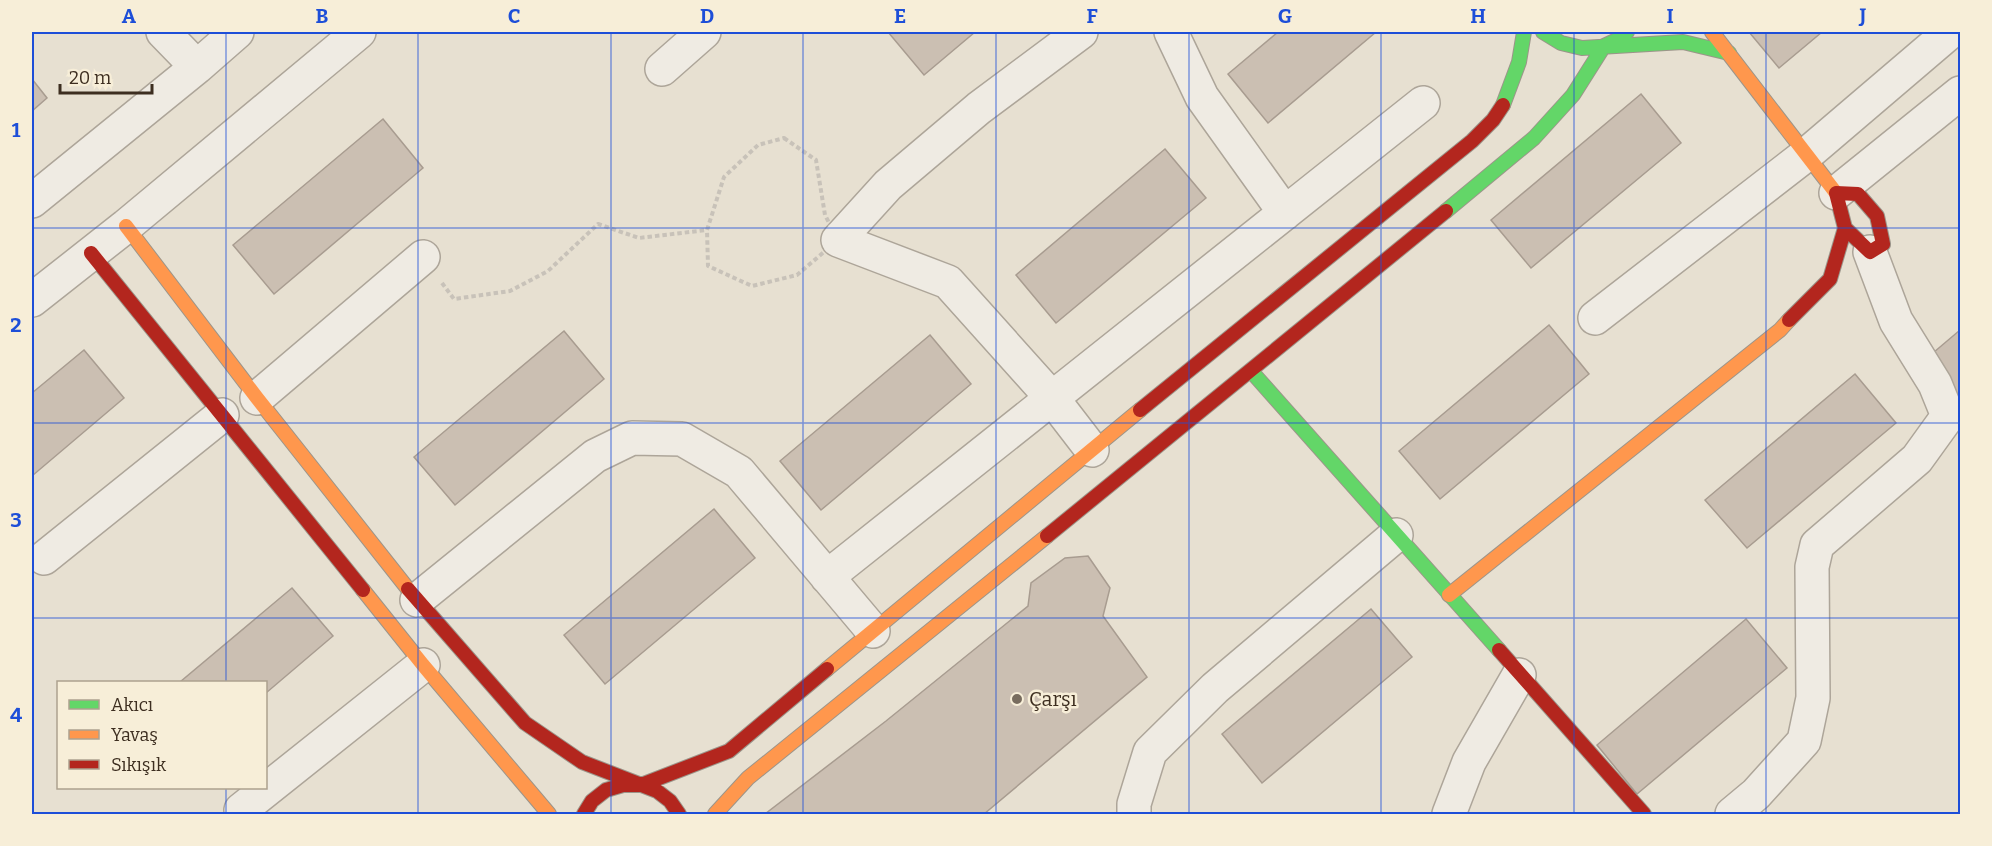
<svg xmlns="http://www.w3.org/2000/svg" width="1992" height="846" font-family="Bitter,serif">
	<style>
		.building { fill: #cbbfb2; stroke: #a89c90; stroke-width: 1.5 }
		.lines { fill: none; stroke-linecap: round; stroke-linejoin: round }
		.street-casing { stroke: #ada599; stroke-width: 36 }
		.fast-casing { stroke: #9c958a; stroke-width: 16 }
		.slow-casing { stroke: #9c958a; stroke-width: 16 }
		.jam-casing { stroke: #9c958a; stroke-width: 16 }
		.path { stroke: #c8c2b9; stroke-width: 4; stroke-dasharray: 4.5 3; stroke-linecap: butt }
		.street { stroke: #efebe3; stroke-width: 33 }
		.fast { stroke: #63d668; stroke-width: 14 }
		.slow { stroke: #ff974d; stroke-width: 14 }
		.jam { stroke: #b3261e; stroke-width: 14 }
		.grid { fill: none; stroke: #1d4ed8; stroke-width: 1.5; stroke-opacity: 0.55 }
		.poi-dot { fill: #786c5e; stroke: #f7eed8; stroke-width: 2 }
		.labels { text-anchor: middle; stroke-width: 5; stroke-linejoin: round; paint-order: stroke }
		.poi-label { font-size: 20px; fill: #3d2e20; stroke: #f7eed8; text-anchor: start }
		.neatline { fill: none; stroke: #1d4ed8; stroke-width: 2 }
		.grid-label { font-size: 20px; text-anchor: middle; font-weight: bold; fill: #1d4ed8 }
	</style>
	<rect width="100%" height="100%" fill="#e7e0d1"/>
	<path class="building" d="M 888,32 L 975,32 L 924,75 Z
		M 1278,32 L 1376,32 L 1268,123 L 1228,74 Z
		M 1749,32 L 1822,32 L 1779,68 Z
		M 32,79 L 47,98 L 32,111 Z
		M 1641,94 L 1681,143 L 1531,268 L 1491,220 Z
		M 383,119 L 423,168 L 274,294 L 233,245 Z
		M 1165,149 L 1206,198 L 1056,323 L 1016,275 Z
		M 1549,325 L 1589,374 L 1440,499 L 1399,451 Z
		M 1960,330 L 1960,398 L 1927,358 Z
		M 564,331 L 604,379 L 455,505 L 414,457 Z
		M 930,335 L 971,384 L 821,510 L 780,461 Z
		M 84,350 L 124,398 L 32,476 L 32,393 Z
		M 1855,374 L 1896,423 L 1747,548 L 1705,500 Z
		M 714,509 L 755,558 L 605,684 L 564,635 Z
		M 1088,556 L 1110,588 L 1103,616 L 1147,677 L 984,814 L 765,814 L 886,721 L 1028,606 L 1031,583 L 1065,558 Z
		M 292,588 L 333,636 L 266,693 L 266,682 L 180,682 Z
		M 1371,609 L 1412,657 L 1262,783 L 1222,734 Z
		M 1746,619 L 1787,668 L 1637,794 L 1597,745 Z"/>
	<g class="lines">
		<g class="street-casing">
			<path id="street" d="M 163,32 L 197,67
				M 1081,32 L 979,108 L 888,185 L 838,240 L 948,282 L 1052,398 L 1092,450
				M 1171,32 L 1202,97 L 1285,213
				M 662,69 L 704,32
				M 1836,193 L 1960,93
				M 32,201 L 197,67 L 237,32
				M 32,300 L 126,226 L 359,32
				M 1595,318 L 1807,154 L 1950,32
				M 257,398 L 423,257
				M 44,558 L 222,415
				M 827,577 L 1423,103
				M 417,600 L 595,456 L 632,438 L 682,439 L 739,472 L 873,631
				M 241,810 L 423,665
				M 1134,814 L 1134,804 L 1150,752 L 1215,688 L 1396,535
				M 1449,814 L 1469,762 L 1519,675
				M 1732,814 L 1756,794 L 1804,741 L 1813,698 L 1812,567 L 1817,545 L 1917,459 L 1948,416 L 1935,384 L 1896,321 L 1870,252"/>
		</g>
		<g class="fast-casing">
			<path id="fast" d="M 1543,32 L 1561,43 L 1582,48 L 1683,42 L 1729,53
				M 1503,105 L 1519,62 L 1524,32
				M 1446,211 L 1534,138 L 1573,95 L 1604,46 L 1621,38 L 1627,32
				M 1251,371 L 1499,650"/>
		</g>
		<g class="slow-casing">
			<path id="slow" d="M 1712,32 L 1836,193
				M 126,226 L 257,398 L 408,589
				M 363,590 L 423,665 L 549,814
				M 1449,595 L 1780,330 L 1789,320
				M 827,669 L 1140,410
				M 715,814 L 748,778 L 1047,536"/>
		</g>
		<g class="jam-casing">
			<path id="jam" d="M 1836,193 L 1858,194 L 1877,216 L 1883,244 L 1870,252 L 1845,228 Z
				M 91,253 L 363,590
				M 1789,320 L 1830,279 L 1845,228
				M 1140,410 L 1472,141 L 1493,120 L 1503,105
				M 1047,536 L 1446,211
				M 408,589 L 525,723 L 582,762 L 657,791 L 670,801 L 679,814
				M 1499,650 L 1644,814
				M 584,814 L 592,801 L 606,790 L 623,785 L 641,785 L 729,751 L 827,669"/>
		</g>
		<path class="path" d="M 784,138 L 816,160 L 825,215 L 838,240 L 797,275 L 752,286 L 708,266 L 707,230 L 724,177 L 758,145 Z
			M 442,283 L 454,299 L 510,291 L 548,271 L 598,224 L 639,238 L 707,230"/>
		<use href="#street" class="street"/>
		<use href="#fast" class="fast"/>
		<use href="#slow" class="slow"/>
		<use href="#jam" class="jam"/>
	</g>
	<path class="grid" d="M 226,32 L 226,682M 418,32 L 418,814M 611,32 L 611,814M 803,32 L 803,814M 996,32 L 996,814M 1189,32 L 1189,814M 1381,32 L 1381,814M 1574,32 L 1574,814M 1766,32 L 1766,814M 32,228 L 1960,228M 32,423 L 1960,423M 32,618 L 1960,618M 226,788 L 226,814"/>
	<circle class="poi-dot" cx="1017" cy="699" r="6"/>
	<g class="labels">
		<g class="poi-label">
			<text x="1029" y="706">Çarşı</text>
		</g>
	</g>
	<rect width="1992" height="846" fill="none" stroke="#f7eed8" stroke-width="66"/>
	<rect x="57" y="681" width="210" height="108" fill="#f7eed8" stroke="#ada18e" stroke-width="1.5"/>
	<rect x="69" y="700" width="30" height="9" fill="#63d668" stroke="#ada18e" stroke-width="1.5"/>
	<text x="111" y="711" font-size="18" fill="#3d2e20">Akıcı</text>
	<rect x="69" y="730" width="30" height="9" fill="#ff974d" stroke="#ada18e" stroke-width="1.5"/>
	<text x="111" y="741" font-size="18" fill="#3d2e20">Yavaş</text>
	<rect x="69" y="760" width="30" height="9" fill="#b3261e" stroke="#ada18e" stroke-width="1.5"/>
	<text x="111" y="771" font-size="18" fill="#3d2e20">Sıkışık</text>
	<path d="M60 84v9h92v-9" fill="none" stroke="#3d2e20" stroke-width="3"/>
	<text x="69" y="84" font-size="18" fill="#3d2e20" stroke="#f7eed8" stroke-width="4.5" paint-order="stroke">20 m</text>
	<rect x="33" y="33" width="1926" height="780" class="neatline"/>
	<g class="grid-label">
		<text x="129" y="23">A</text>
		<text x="322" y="23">B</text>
		<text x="514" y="23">C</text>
		<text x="707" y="23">D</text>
		<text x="900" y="23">E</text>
		<text x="1092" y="23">F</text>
		<text x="1285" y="23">G</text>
		<text x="1478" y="23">H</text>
		<text x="1670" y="23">I</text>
		<text x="1863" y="23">J</text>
		<text x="16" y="137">1</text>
		<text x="16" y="332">2</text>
		<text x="16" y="527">3</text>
		<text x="16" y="722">4</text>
	</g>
</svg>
